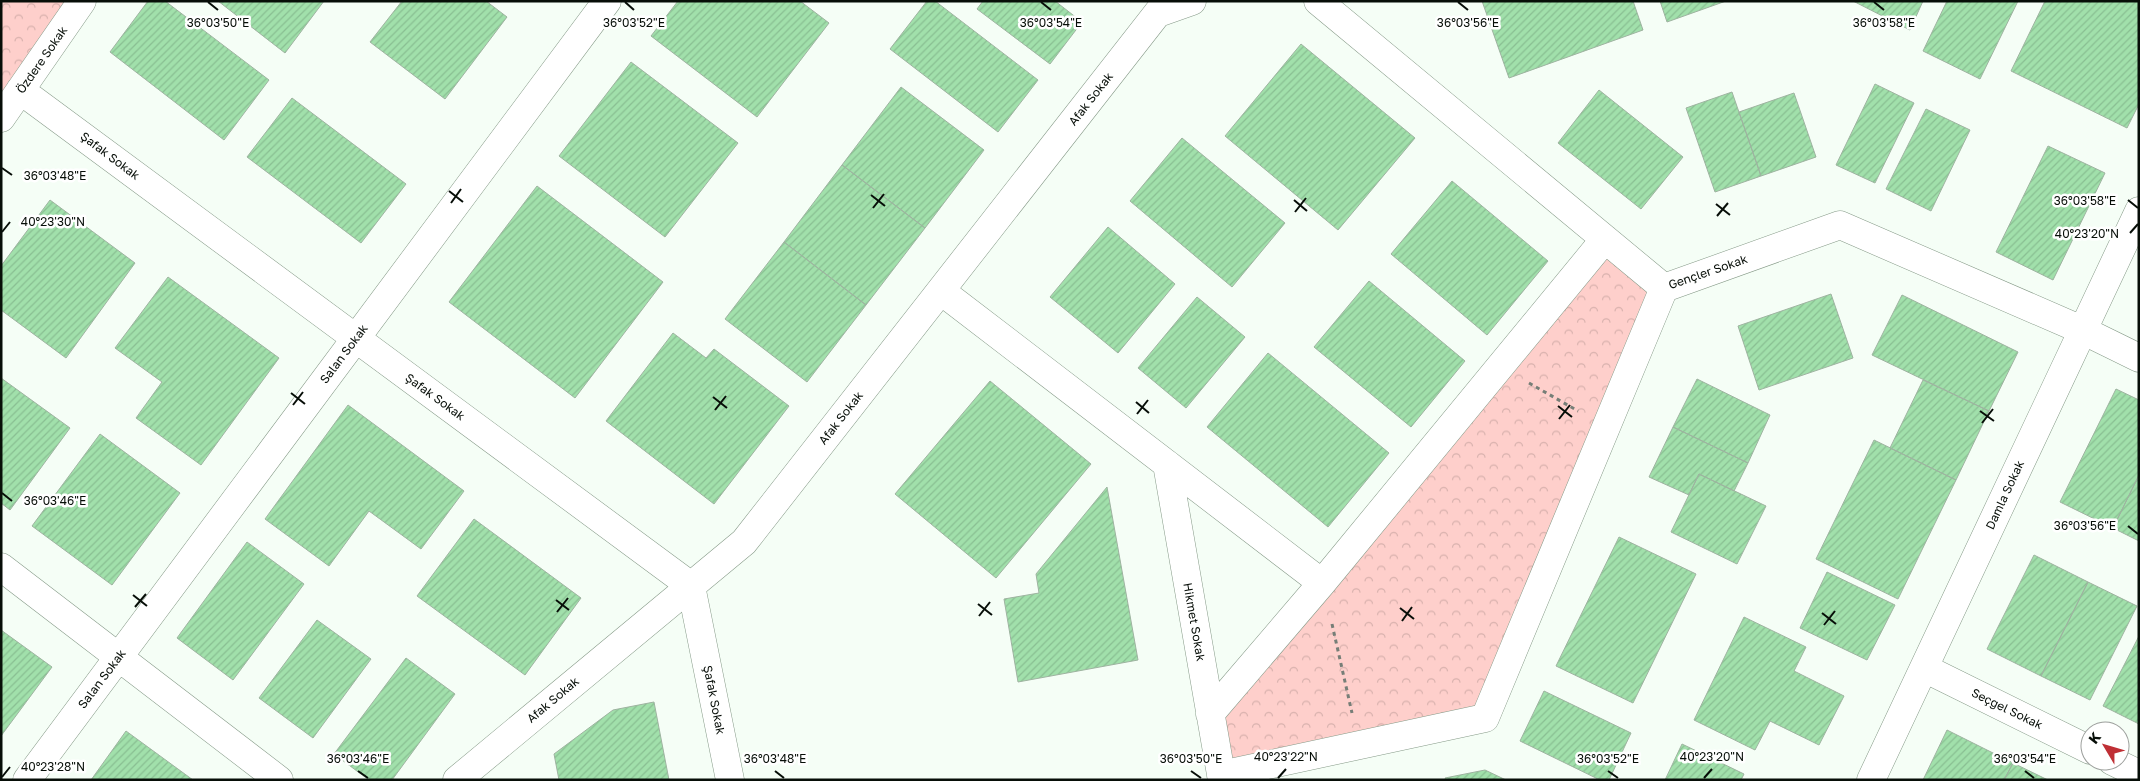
<svg xmlns="http://www.w3.org/2000/svg" width="2140" height="781" font-family="'Golos Text',sans-serif">
	<style>
		.park { fill: url(#park-crowns) }
		.building { fill: url(#building-hatch); stroke: #9eb3a0 }
		.lines { fill: none; stroke-linecap: round; stroke-linejoin: round }
		.minor-casing { stroke: #869a88; stroke-width: 29 }
		.path { stroke: #767e77; stroke-width: 3; stroke-dasharray: 4 4; stroke-linecap: butt }
		.minor { stroke: #fff; stroke-width: 28 }
		.ticks { fill: none; stroke: #070e08; stroke-width: 2 }
		.labels { text-anchor: middle; stroke-width: 5; stroke-linejoin: round; paint-order: stroke }
		.street-label { font-size: 12px; fill: #070e08; stroke: #fff }
		.ticks-label { font-size: 12px; text-anchor: middle; fill: #070e08; stroke: #fff; stroke-width: 5; stroke-linejoin: round; paint-order: stroke }
	</style>
	<defs>
		<pattern id="park-crowns" width="20" height="18" patternUnits="userSpaceOnUse" patternTransform="scale(1.25)"><rect width="20" height="18" fill="#fecfcb"/><path d="M2 6a3 3 0 1 1 6 0M12 15a3 3 0 1 1 6 0" fill="none" stroke="#d8b1ad"/></pattern>
		<pattern id="building-hatch" width="6" height="6" patternUnits="userSpaceOnUse" patternTransform="scale(1.25)"><rect width="6" height="6" fill="#a1e0ab"/><path d="M-1 1l2-2M0 6l6-6M5 7l2-2" fill="none" stroke="#89bf92"/></pattern>
	</defs>
	<rect width="100%" height="100%" fill="#f5fef6"/>
	<path class="park" d="M 1,1 L 82,1 L 1,118 Z
		M 1605,239 L 1664,288 L 1485,718 L 1221,775 L 1210,714 Z"/>
	<path class="building" d="M 148,1 L 165,1 L 269,80 L 224,140 L 110,52 Z
		M 218,1 L 324,1 L 285,53 Z
		M 402,1 L 486,1 L 507,17 L 445,99 L 370,42 Z
		M 678,1 L 800,1 L 829,23 L 757,117 L 651,36 Z
		M 927,1 L 935,1 L 1038,80 L 998,132 L 890,49 Z
		M 983,1 L 1055,1 L 1082,22 L 1050,64 L 977,9 Z
		M 1482,1 L 1633,1 L 1643,30 L 1509,78 Z
		M 1660,1 L 1726,1 L 1667,22 Z
		M 1853,1 L 1923,1 L 1910,30 Z
		M 1947,1 L 2018,1 L 1980,79 L 1923,51 Z
		M 2045,1 L 2139,1 L 2139,104 L 2127,128 L 2011,71 Z
		M 1301,44 L 1415,138 L 1338,230 L 1225,136 Z
		M 631,62 L 738,143 L 665,237 L 559,156 Z
		M 1875,84 L 1914,103 L 1875,183 L 1836,165 Z
		M 901,87 L 984,150 L 925,228 L 842,165 Z
		M 1599,90 L 1683,157 L 1641,209 L 1558,143 Z
		M 1732,92 L 1761,176 L 1715,192 L 1686,108 Z
		M 1794,93 L 1816,157 L 1761,176 L 1739,112 Z
		M 292,98 L 406,184 L 361,243 L 247,157 Z
		M 1926,109 L 1970,130 L 1931,211 L 1886,189 Z
		M 1182,138 L 1285,223 L 1232,287 L 1130,201 Z
		M 2048,146 L 2105,173 L 2053,280 L 1996,252 Z
		M 842,165 L 925,228 L 866,305 L 784,242 Z
		M 1452,181 L 1548,261 L 1487,335 L 1391,254 Z
		M 537,186 L 663,282 L 575,398 L 449,302 Z
		M 50,200 L 135,263 L 66,358 L 1,310 L 1,266 Z
		M 1108,227 L 1175,284 L 1118,353 L 1050,297 Z
		M 784,242 L 866,305 L 807,382 L 725,319 Z
		M 168,277 L 279,358 L 201,465 L 136,418 L 162,382 L 115,348 Z
		M 1369,281 L 1465,361 L 1411,427 L 1314,347 Z
		M 1831,294 L 1853,358 L 1759,390 L 1738,326 Z
		M 1902,295 L 2018,352 L 1989,411 L 1872,355 Z
		M 1197,297 L 1245,337 L 1186,408 L 1138,368 Z
		M 673,333 L 706,358 L 714,349 L 789,406 L 714,504 L 606,421 Z
		M 1268,353 L 1389,453 L 1328,527 L 1207,427 Z
		M 1,378 L 70,428 L 10,510 L 1,503 Z
		M 1697,379 L 1770,415 L 1748,463 L 1673,427 Z
		M 1923,380 L 1989,411 L 1956,480 L 1890,448 Z
		M 990,381 L 1091,464 L 996,578 L 895,494 Z
		M 2116,389 L 2139,400 L 2139,475 L 2113,528 L 2060,502 Z
		M 348,405 L 464,491 L 421,549 L 369,511 L 329,566 L 265,519 Z
		M 1673,427 L 1748,463 L 1734,491 L 1699,474 L 1689,495 L 1649,477 Z
		M 100,434 L 180,493 L 112,585 L 32,526 Z
		M 1874,440 L 1956,480 L 1898,599 L 1816,559 Z
		M 1699,474 L 1766,506 L 1737,564 L 1671,532 Z
		M 2139,475 L 2139,541 L 2113,528 Z
		M 1107,487 L 1138,660 L 1018,682 L 1004,599 L 1039,593 L 1036,574 Z
		M 474,519 L 581,598 L 525,675 L 417,596 Z
		M 1619,537 L 1696,574 L 1633,703 L 1556,666 Z
		M 247,542 L 304,584 L 233,680 L 177,638 Z
		M 2034,555 L 2088,582 L 2041,676 L 1987,649 Z
		M 1827,572 L 1895,605 L 1867,660 L 1800,628 Z
		M 2088,582 L 2137,606 L 2090,700 L 2041,676 Z
		M 1744,617 L 1806,647 L 1794,671 L 1844,696 L 1819,745 L 1770,721 L 1755,750 L 1694,720 Z
		M 317,620 L 371,659 L 313,738 L 259,698 Z
		M 1,630 L 52,667 L 1,736 Z
		M 2139,636 L 2139,724 L 2103,706 Z
		M 406,658 L 455,694 L 392,780 L 369,780 L 334,754 Z
		M 1544,691 L 1631,733 L 1609,780 L 1600,780 L 1520,741 Z
		M 654,702 L 669,780 L 559,780 L 554,754 L 613,710 Z
		M 1947,730 L 2013,763 L 2004,780 L 1923,780 Z
		M 126,731 L 193,780 L 91,780 Z
		M 1682,744 L 1744,774 L 1741,780 L 1665,780 Z
		M 2013,763 L 2048,780 L 2004,780 Z
		M 1485,770 L 1506,780 L 1446,780 L 1445,778 Z"/>
	<g class="lines">
		<g class="minor-casing">
			<path id="minor" d="M 1318,1 L 1664,288 L 1840,225 L 2082,330 L 2139,358
				M 1158,13 L 1192,1
				M 20,90 L 691,586 L 730,780
				M 1,118 L 82,1
				M 941,291 L 1322,583
				M 1167,464 L 1222,780
				M 1,567 L 279,780
				M 1924,668 L 2090,750
				M 1210,714 L 1322,583 L 1605,239
				M 2112,761 L 2139,774
				M 1221,775 L 1485,718 L 1664,288
				M 27,780 L 607,1
				M 457,780 L 744,542 L 1167,1
				M 1871,780 L 2139,211"/>
		</g>
		<path class="path" d="M 1529,383 L 1578,411
			M 1332,624 L 1352,713"/>
		<use href="#minor" class="minor"/>
	</g>
	<path class="ticks" d="M 208,2 L 218,10M 625,2 L 634,10M 1041,2 L 1051,10M 1458,2 L 1468,10M 1874,2 L 1884,10M 2,168 L 12,175M 449,191 L 463,202M 871,195 L 885,206M 1294,200 L 1307,211M 2128,200 L 2138,208M 451,203 L 461,189M 1716,204 L 1730,215M 873,208 L 884,194M 1295,212 L 1306,198M 1717,216 L 1728,203M 2,232 L 10,222M 2130,233 L 2138,224M 291,393 L 305,404M 713,397 L 727,408M 1136,402 L 1149,413M 293,405 L 303,392M 1558,406 L 1572,417M 715,410 L 726,396M 1980,411 L 1994,421M 1137,414 L 1148,400M 1559,419 L 1570,405M 1982,423 L 1993,409M 2,493 L 12,501M 2128,526 L 2138,534M 133,595 L 147,606M 556,600 L 569,610M 978,604 L 992,615M 135,607 L 146,594M 1400,608 L 1414,619M 557,612 L 568,598M 1822,613 L 1836,624M 979,616 L 990,602M 1402,621 L 1412,607M 1824,625 L 1835,611M 358,771 L 368,778M 775,771 L 784,778M 1191,771 L 1201,778M 1608,771 L 1618,778M 2025,771 L 2034,778M 2,777 L 10,767M 1278,778 L 1286,769M 1704,778 L 1712,769"/>
	<g class="labels">
		<g class="street-label">
			<text transform="translate(42 60) rotate(-55)" y="4">Özdere Sokak</text>
			<text transform="translate(1091 99) rotate(-52)" y="4">Afak Sokak</text>
			<text transform="translate(110 156) rotate(37)" y="4">Şafak Sokak</text>
			<text transform="translate(1708 272) rotate(-19)" y="4">Gençler Sokak</text>
			<text transform="translate(344 354) rotate(-53)" y="4">Salan Sokak</text>
			<text transform="translate(435 397) rotate(36)" y="4">Şafak Sokak</text>
			<text transform="translate(841 418) rotate(-52)" y="4">Afak Sokak</text>
			<text transform="translate(2005 495) rotate(-65)" y="4">Damla Sokak</text>
			<text transform="translate(1194 622) rotate(80)" y="4">Hikmet Sokak</text>
			<text transform="translate(102 679) rotate(-53)" y="4">Salan Sokak</text>
			<text transform="translate(553 700) rotate(-40)" y="4">Afak Sokak</text>
			<text transform="translate(714 700) rotate(79)" y="4">Şafak Sokak</text>
			<text transform="translate(2007 709) rotate(26)" y="4">Seçgel Sokak</text>
		</g>
	</g>
	<g class="ticks-label">
		<text x="634" y="27">36°03'52"E</text>
		<text x="1051" y="27">36°03'54"E</text>
		<text x="1468" y="27">36°03'56"E</text>
		<text x="1884" y="27">36°03'58"E</text>
		<text x="218" y="27">36°03'50"E</text>
		<text x="55" y="180">36°03'48"E</text>
		<text x="2085" y="205">36°03'58"E</text>
		<text x="53" y="226">40°23'30"N</text>
		<text x="2087" y="238">40°23'20"N</text>
		<text x="55" y="505">36°03'46"E</text>
		<text x="2085" y="530">36°03'56"E</text>
		<text x="1286" y="761">40°23'22"N</text>
		<text x="1712" y="761">40°23'20"N</text>
		<text x="358" y="763">36°03'46"E</text>
		<text x="775" y="763">36°03'48"E</text>
		<text x="1191" y="763">36°03'50"E</text>
		<text x="1608" y="763">36°03'52"E</text>
		<text x="2025" y="763">36°03'54"E</text>
		<text x="53" y="771">40°23'28"N</text>
	</g>
	<rect width="2140" height="781" fill="none" stroke="#070e08" stroke-width="5"/>
	<g transform="translate(2105 746) rotate(308)"><circle r="24" fill="#ffffff" stroke="#9c9f9c"/>
	<path d="M0-4L9 19L0 12L-9 19Z" fill="#bf2f35"/>
	<text y="-8" font-size="14" font-weight="bold" text-anchor="middle" fill="#070e08">K</text>
	</g>
</svg>
